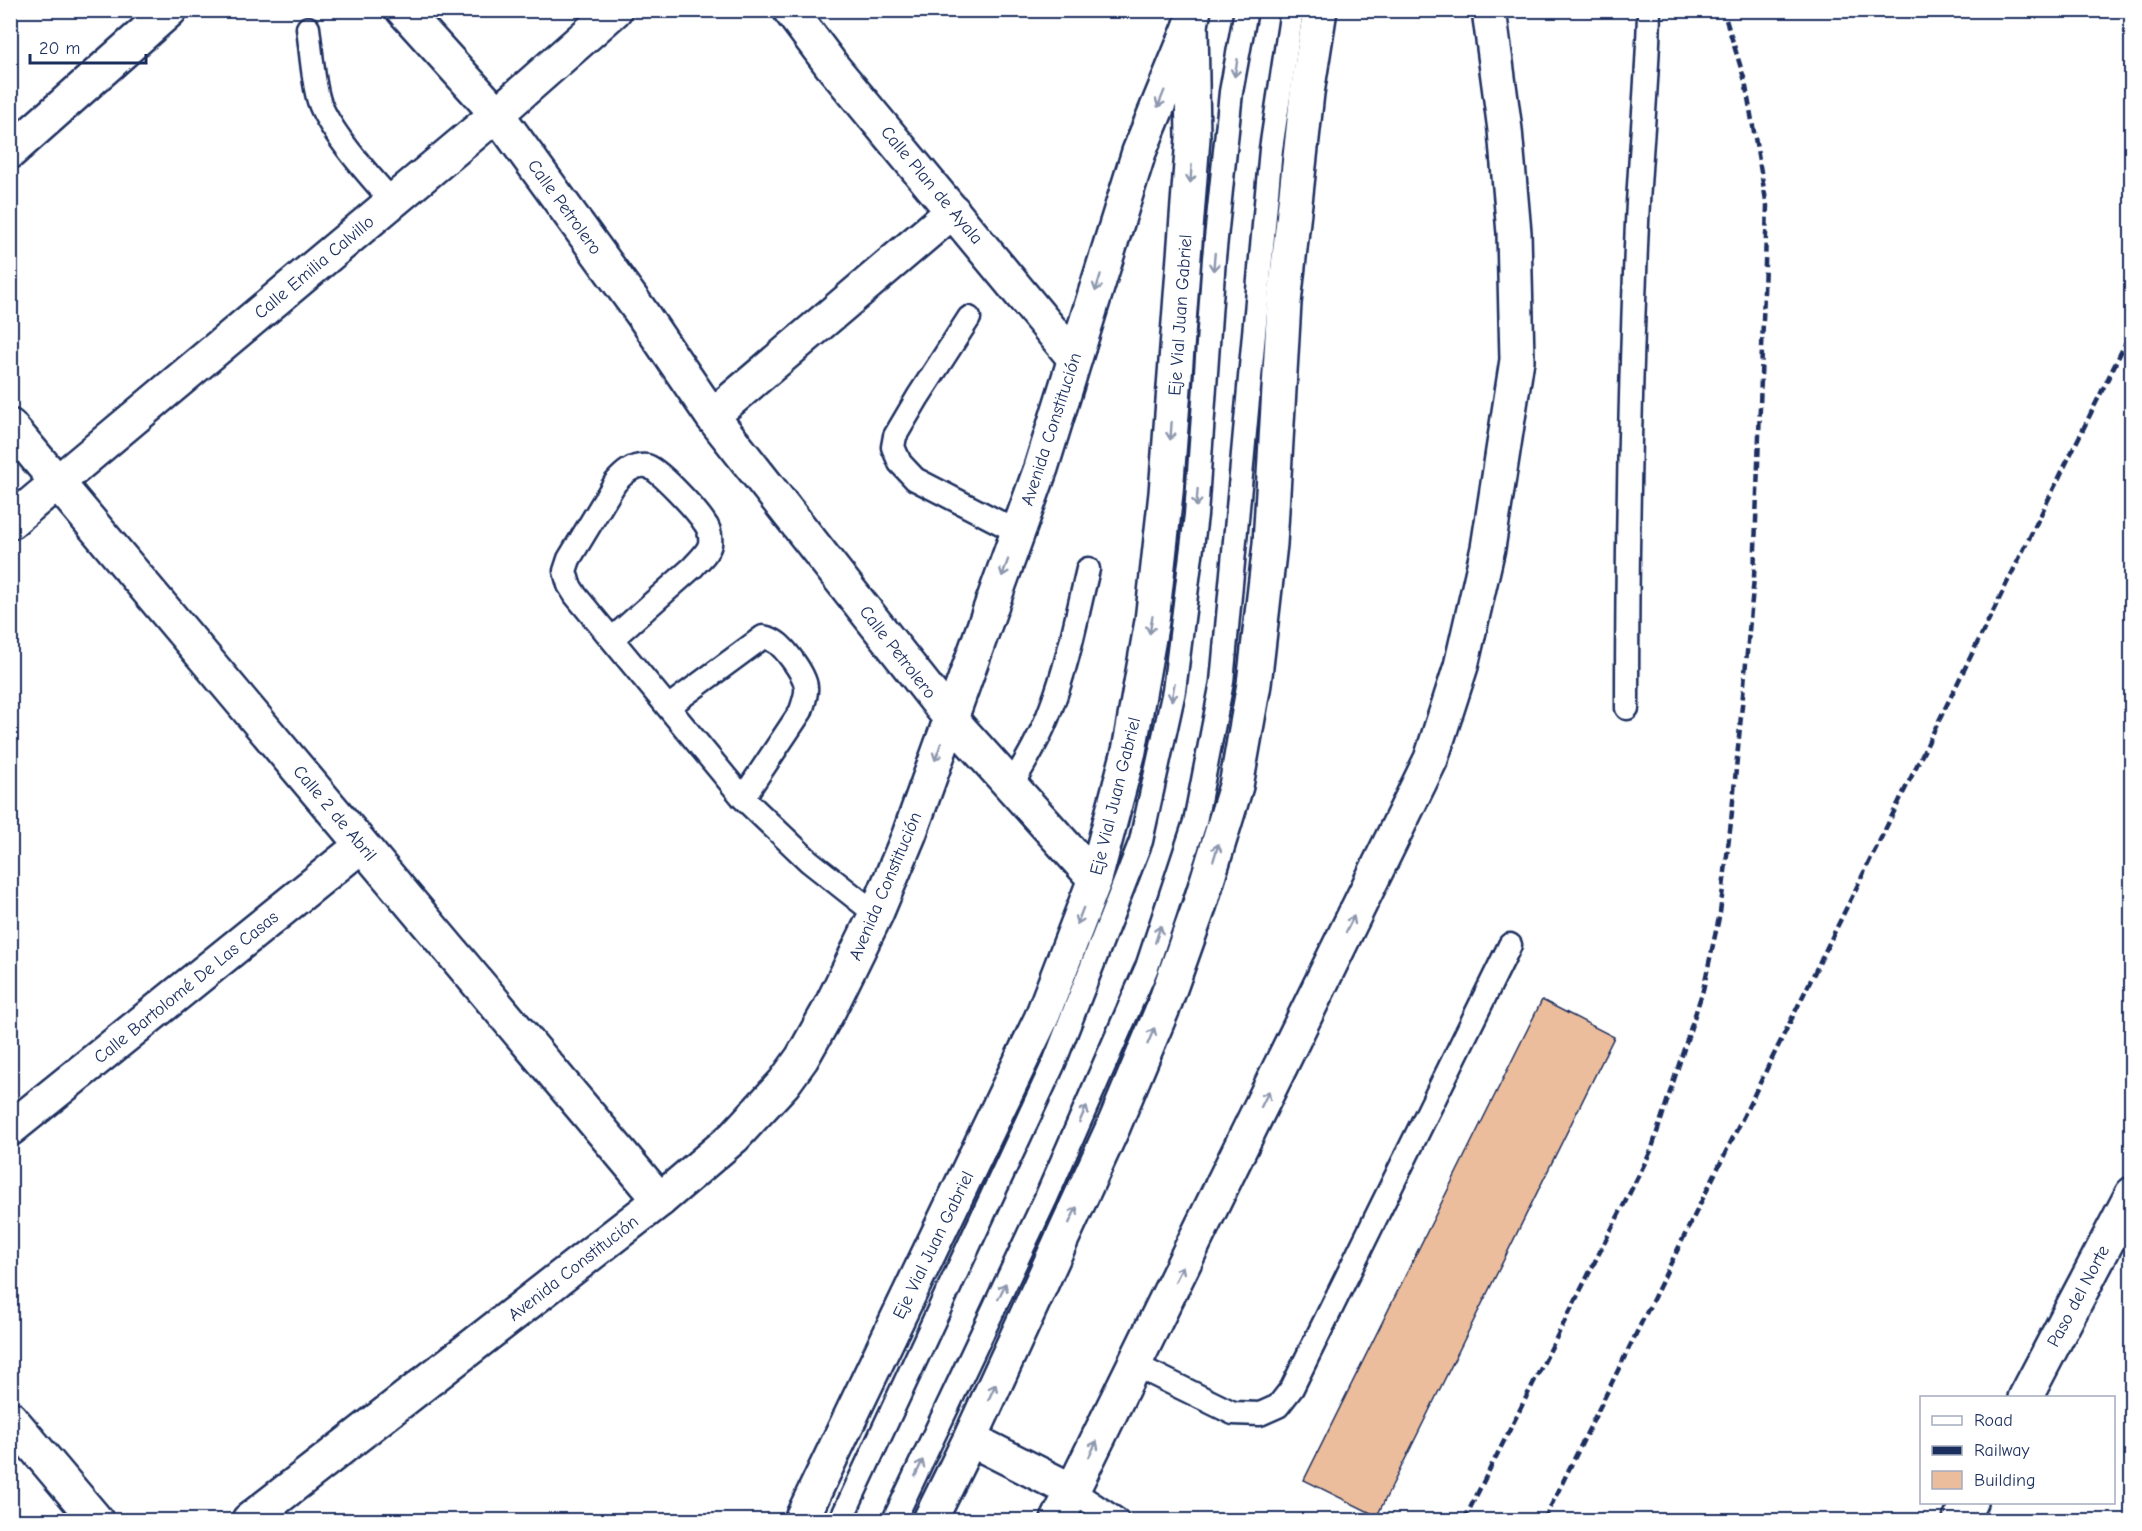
<svg xmlns="http://www.w3.org/2000/svg" width="2142" height="1531" font-family="'Comic Neue',sans-serif">
	<style>
		.building { fill: #ecbd9c; stroke: #1b2f5e; stroke-width: 1.5 }
		.lines { fill: none; stroke-linecap: round; stroke-linejoin: round }
		.lane-casing { stroke: #1b2f5e; stroke-width: 27 }
		.street-casing { stroke: #1b2f5e; stroke-width: 38 }
		.secondary-casing { stroke: #1b2f5e; stroke-width: 38 }
		.primary-casing { stroke: #1b2f5e; stroke-width: 38 }
		.lane { stroke: #fff; stroke-width: 22 }
		.street { stroke: #fff; stroke-width: 33 }
		.secondary { stroke: #fff; stroke-width: 33 }
		.primary { stroke: #fff; stroke-width: 33 }
		.rail { stroke: #1b2f5e; stroke-width: 4.5; stroke-dasharray: 9 4.5; stroke-linecap: butt }
		.oneway { stroke: #8d97ae }
		.labels { text-anchor: middle; stroke-width: 5; stroke-linejoin: round; paint-order: stroke }
		.street-label { font-size: 18px; fill: #1b2f5e; stroke: #fff }
	</style>
	<rect width="100%" height="100%" fill="#fff"/>
	<filter id="ink" filterUnits="userSpaceOnUse"><feTurbulence type="fractalNoise" baseFrequency=".0167" numOctaves="2"/><feDisplacementMap in="SourceGraphic" scale="12" xChannelSelector="R" yChannelSelector="G"/><feConvolveMatrix kernelMatrix="1 2 1 2 8 2 1 2 1" color-interpolation-filters="sRGB"/></filter>
	<g filter="url(#ink)">
		<path class="building" d="M 1542,1000 L 1614,1037 L 1377,1516 L 1304,1480 Z"/>
		<g class="lines">
			<g class="lane-casing">
				<path id="lane" d="M 308,28 C 311,49 313,83 319,101 C 329,131 370,177 392,201
					M 969,318 L 918,397 L 895,436 L 893,447 L 900,463 L 915,479 L 1018,532
					M 612,639 L 693,567 C 699,560 708,553 710,544 C 711,536 709,528 704,522 C 697,511 658,468 647,466 C 633,464 623,474 615,483 L 569,559 L 565,571 L 569,585 L 576,596 L 743,798 L 809,861 L 876,914
					M 668,707 L 763,637 C 766,638 769,638 772,640 C 784,645 805,675 806,687 C 807,695 803,704 801,711 L 743,798
					M 1627,708 C 1627,546 1630,385 1637,223 C 1640,152 1648,81 1649,10
					M 1011,786 C 1026,761 1041,736 1051,708 C 1068,664 1077,615 1088,569
					M 1135,1365 L 1233,1413 L 1260,1414 L 1278,1406 L 1292,1388 L 1510,945
					M 1073,1491 L 1117,1520
					M 841,1520 L 1054,1063 L 1141,841 L 1174,691 L 1196,515 L 1214,258 L 1231,92 L 1246,10
					M 894,1520 L 1046,1198 L 1147,967 L 1195,822 L 1222,682 L 1271,149 L 1292,10"/>
			</g>
			<g class="street-casing">
				<path id="street" d="M 403,10 L 497,114 L 641,312 L 712,416 L 950,718 L 1095,879
					M 790,10 L 832,66 L 1074,358
					M 10,152 L 170,10
					M 712,416 L 953,211
					M 10,426 L 660,1200
					M 10,522 L 497,114 L 615,10
					M 10,1129 L 362,845
					M 2025,1398 L 2132,1194
					M 10,1418 L 96,1520
					M 1960,1520 L 1970,1502"/>
			</g>
			<g class="secondary-casing">
				<path id="secondary" d="M 249,1520 L 660,1200 L 734,1137 L 784,1083 L 802,1058 L 829,1010 L 876,914 L 909,835 L 1041,468 L 1139,152 L 1191,25"/>
			</g>
			<g class="primary-casing">
				<path id="primary" d="M 970,1439 L 1073,1491
					M 801,1520 L 1041,1019 L 1095,879 L 1129,751 L 1152,621 L 1166,493 L 1193,138 L 1191,25 L 1194,10
					M 930,1520 L 970,1439 L 1114,1125 L 1163,1008 L 1199,907 L 1236,786 L 1254,684 L 1270,544 L 1284,303 L 1307,93 L 1320,10
					M 1058,1520 L 1431,759 L 1461,666 L 1488,548 L 1517,360 L 1514,233 L 1505,130 L 1489,10"/>
			</g>
			<use href="#lane" class="lane"/>
			<use href="#street" class="street"/>
			<use href="#secondary" class="secondary"/>
			<use href="#primary" class="primary"/>
			<path class="rail" d="M 1464,1520 L 1651,1151 L 1703,990 L 1720,913 L 1731,822 L 1754,578 L 1767,206 L 1745,81 L 1723,10
				M 1544,1520 L 2132,330"/>
		</g>
		<defs><path id="oneway-shaft" d="M-6 0H5M1.5-3L5.5 0L1.5 3" fill="none" stroke-width="1.6" stroke-linecap="round" stroke-linejoin="round" transform="scale(1.5)"/></defs>
		<g class="oneway">
			<use href="#oneway-shaft" transform="translate(1236 68) rotate(100)"/>
			<use href="#oneway-shaft" transform="translate(1161 99) rotate(112)"/>
			<use href="#oneway-shaft" transform="translate(1191 174) rotate(94)"/>
			<use href="#oneway-shaft" transform="translate(1214 262) rotate(95)"/>
			<use href="#oneway-shaft" transform="translate(1098 283) rotate(107)"/>
			<use href="#oneway-shaft" transform="translate(1171 431) rotate(94)"/>
			<use href="#oneway-shaft" transform="translate(1197 498) rotate(94)"/>
			<use href="#oneway-shaft" transform="translate(1005 568) rotate(110)"/>
			<use href="#oneway-shaft" transform="translate(1151 625) rotate(99)"/>
			<use href="#oneway-shaft" transform="translate(1173 692) rotate(100)"/>
			<use href="#oneway-shaft" transform="translate(938 752) rotate(109)"/>
			<use href="#oneway-shaft" transform="translate(1216 852) rotate(-73)"/>
			<use href="#oneway-shaft" transform="translate(1080 916) rotate(111)"/>
			<use href="#oneway-shaft" transform="translate(1350 924) rotate(-64)"/>
			<use href="#oneway-shaft" transform="translate(1158 934) rotate(-72)"/>
			<use href="#oneway-shaft" transform="translate(1151 1036) rotate(-67)"/>
			<use href="#oneway-shaft" transform="translate(1265 1099) rotate(-64)"/>
			<use href="#oneway-shaft" transform="translate(1083 1114) rotate(-66)"/>
			<use href="#oneway-shaft" transform="translate(1073 1215) rotate(-65)"/>
			<use href="#oneway-shaft" transform="translate(1179 1274) rotate(-64)"/>
			<use href="#oneway-shaft" transform="translate(1002 1291) rotate(-65)"/>
			<use href="#oneway-shaft" transform="translate(992 1392) rotate(-65)"/>
			<use href="#oneway-shaft" transform="translate(1093 1449) rotate(-64)"/>
			<use href="#oneway-shaft" transform="translate(919 1468) rotate(-65)"/>
		</g>
	</g>
	<g class="labels">
		<g class="street-label">
			<text transform="translate(932 185) rotate(50)" y="6">Calle Plan de Ayala</text>
			<text transform="translate(565 207) rotate(54)" y="6">Calle Petrolero</text>
			<text transform="translate(314 267) rotate(-40)" y="6">Calle Emilia Calvillo</text>
			<text transform="translate(1180 315) rotate(-86)" y="6">Eje Vial Juan Gabriel</text>
			<text transform="translate(1051 429) rotate(-72)" y="6">Avenida Constitución</text>
			<text transform="translate(898 652) rotate(52)" y="6">Calle Petrolero</text>
			<text transform="translate(1115 796) rotate(-76)" y="6">Eje Vial Juan Gabriel</text>
			<text transform="translate(335 813) rotate(50)" y="6">Calle 2 de Abril</text>
			<text transform="translate(885 886) rotate(-67)" y="6">Avenida Constitución</text>
			<text transform="translate(186 987) rotate(-39)" y="6">Calle Bartolomé De Las Casas</text>
			<text transform="translate(933 1245) rotate(-64)" y="6">Eje Vial Juan Gabriel</text>
			<text transform="translate(573 1268) rotate(-38)" y="6">Avenida Constitución</text>
			<text transform="translate(2078 1296) rotate(-62)" y="6">Paso del Norte</text>
		</g>
	</g>
	<rect width="2142" height="1531" fill="none" stroke="#fff" stroke-width="36"/>
	<rect x="18" y="18" width="2106" height="1495" fill="none" stroke="#1b2f5e" stroke-width="2" filter="url(#ink)"/>
	<rect x="1920" y="1396" width="195" height="108" fill="#ffffff" stroke="#a4acbf" stroke-width="1.5"/>
	<rect x="1932" y="1416" width="30" height="9" fill="#ffffff" stroke="#a4acbf" stroke-width="1.5"/>
	<text x="1974" y="1426" font-size="18" fill="#1b2f5e">Road</text>
	<rect x="1932" y="1446" width="30" height="9" fill="#1b2f5e" stroke="#a4acbf" stroke-width="1.5"/>
	<text x="1974" y="1456" font-size="18" fill="#1b2f5e">Railway</text>
	<rect x="1932" y="1471" width="30" height="18" fill="#ecbd9c" stroke="#a4acbf" stroke-width="1.5"/>
	<text x="1974" y="1486" font-size="18" fill="#1b2f5e">Building</text>
	<path d="M30 54v9h116v-9" fill="none" stroke="#1b2f5e" stroke-width="3"/>
	<text x="39" y="54" font-size="18" fill="#1b2f5e" stroke="#ffffff" stroke-width="4.5" paint-order="stroke">20 m</text>
</svg>
